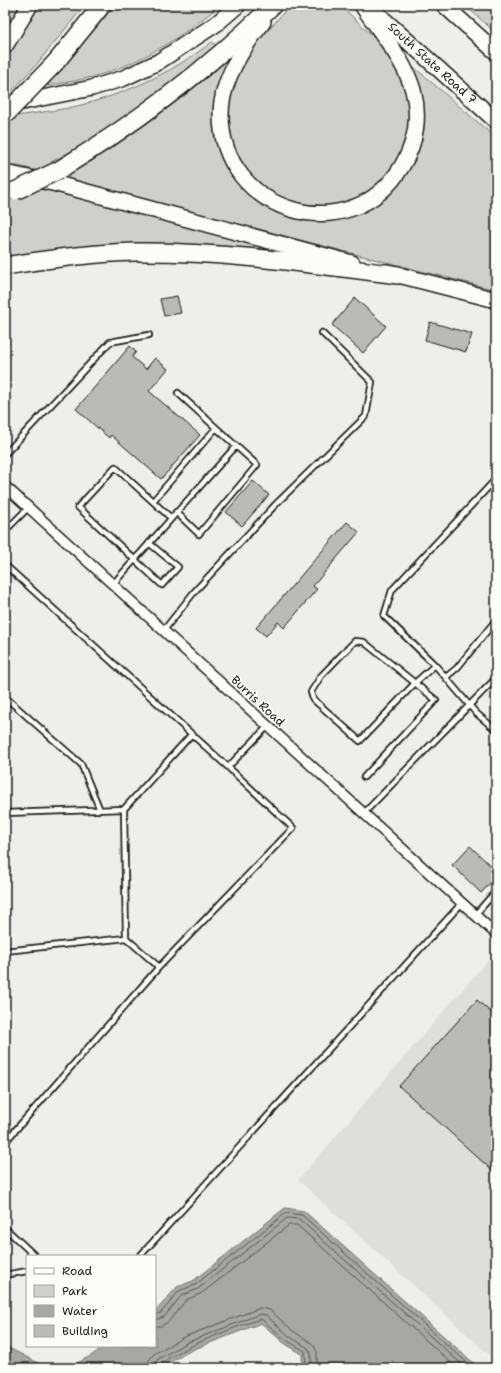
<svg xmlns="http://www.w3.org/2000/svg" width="501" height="1373" font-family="'Shantell Sans',sans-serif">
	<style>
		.built { fill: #e0deda }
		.green { fill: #d0cfcc; stroke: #767674 }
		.water { fill: #a8a7a3; stroke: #706f6d }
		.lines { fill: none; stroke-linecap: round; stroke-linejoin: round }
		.shore { stroke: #545452; stroke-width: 1 }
		.building { fill: #bbbab6; stroke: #1c1c1c }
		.lane-casing { stroke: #1c1c1c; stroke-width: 8 }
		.street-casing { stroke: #1c1c1c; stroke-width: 12 }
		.primary-casing { stroke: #1c1c1c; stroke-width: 18 }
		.highway-casing { stroke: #1c1c1c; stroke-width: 20 }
		.lane { stroke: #fdfcf7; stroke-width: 4.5 }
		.street { stroke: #fdfcf7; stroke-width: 9 }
		.primary { stroke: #fdfcf7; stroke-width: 15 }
		.highway { stroke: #fdfcf7; stroke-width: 17 }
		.highway-bridge-casing { stroke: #1c1c1c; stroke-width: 20; stroke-linecap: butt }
		.highway-bridge { stroke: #fdfcf7; stroke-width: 17 }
		.labels { text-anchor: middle; stroke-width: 3.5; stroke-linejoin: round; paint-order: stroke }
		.street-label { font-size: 12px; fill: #1c1c1c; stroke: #fdfcf7 }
	</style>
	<rect width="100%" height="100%" fill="#f0eeea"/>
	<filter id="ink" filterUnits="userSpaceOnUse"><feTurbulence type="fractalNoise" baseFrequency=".025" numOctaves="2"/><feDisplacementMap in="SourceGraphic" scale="8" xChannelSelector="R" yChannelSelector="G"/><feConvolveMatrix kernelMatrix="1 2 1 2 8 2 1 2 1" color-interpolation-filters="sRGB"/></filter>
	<g filter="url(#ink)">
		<path class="built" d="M 488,960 L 496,967 L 496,1361 L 298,1180 Z"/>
		<path class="green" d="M 5,5 L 85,5 L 36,65 L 10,93 L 5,94 Z
			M 115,5 L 220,5 C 184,36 138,65 92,77 C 77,81 62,83 47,86 Z
			M 290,5 L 340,5 L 377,40 L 389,54 L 402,79 L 409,104 L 409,134 L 400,158 L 385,179 L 364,196 L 335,206 L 300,206 L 256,185 L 232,151 L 228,109 L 234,83 L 249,52 Z
			M 465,5 L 496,5 L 496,33 L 468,8 Z
			M 212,42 L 217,46 L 143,105 L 93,140 L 51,162 L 66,172 L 226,56 L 230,60 C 222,81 215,98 215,121 C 215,169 254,206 298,217 C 308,220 321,222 331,220 C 355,216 387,183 407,167 L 416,79 L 413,69 L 415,68 L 496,138 L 496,290 L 138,199 L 44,172 L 5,163 L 5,118 C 26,114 47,112 68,108 C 120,97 170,74 212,42 Z
			M 35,187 L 71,195 L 285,252 L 224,247 L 187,246 L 5,260 L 5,202 Z"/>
		<path class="water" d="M 285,1208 L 304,1211 L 479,1368 L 302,1368 L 302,1354 L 284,1343 L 261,1323 L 192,1350 L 160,1368 L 67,1368 L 89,1357 L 106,1346 L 155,1346 L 155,1312 L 177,1287 L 193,1281 Z
			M 5,1346 L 48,1368 L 5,1368 Z"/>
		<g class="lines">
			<path class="shore" d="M 155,1315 L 161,1313 L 179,1291 L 195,1285 L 286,1213 L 302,1215 L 473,1368
				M 155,1320 L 164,1317 L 182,1295 L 198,1289 L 287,1218 L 299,1219 L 466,1368
				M 155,1326 L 161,1326 L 168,1322 L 186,1300 L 202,1293 L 289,1225 L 297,1225 L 457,1368
				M 148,1368 L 149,1360 L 154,1354 L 184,1337 L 260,1308 L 270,1310 L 293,1331 L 313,1344 L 317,1352 L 317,1368
				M 154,1368 L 158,1359 L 188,1342 L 260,1314 L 266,1315 L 289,1336 L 308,1348 L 311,1353 L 311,1368
				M 159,1368 C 160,1355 245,1323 261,1319 L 286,1340 L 305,1351 L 306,1368"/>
		</g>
		<path class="building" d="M 177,296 L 181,313 L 164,316 L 160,299 Z
			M 355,298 L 386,326 L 363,353 L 332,325 Z
			M 430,322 L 472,334 L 466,352 L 425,340 Z
			M 130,346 L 136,352 L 132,357 L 146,369 L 155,358 L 168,369 L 149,391 L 200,435 L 161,479 L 111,435 L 109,438 L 76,409 Z
			M 253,481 L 269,495 L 242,526 L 226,512 Z
			M 347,522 L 359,532 L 313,586 L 317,589 L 284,628 L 278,622 L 266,636 L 256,628 Z
			M 470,846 L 496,871 L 496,877 L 481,893 L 452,865 Z
			M 477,1000 L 496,1017 L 496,1174 L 399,1086 Z"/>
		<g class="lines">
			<g class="lane-casing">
				<path id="lane" d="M 5,454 L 110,342 L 149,335
					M 496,479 L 392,590 L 384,616 L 435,665 L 476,713 L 496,730
					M 153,501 L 216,428
					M 176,512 L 199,534 L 257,465 L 236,446
					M 5,531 L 29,507
					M 149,543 L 178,567 L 162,585 L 78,507 L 115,467 L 171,518
					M 5,565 L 228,767 L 268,726
					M 113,584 L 236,446 L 178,393
					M 164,630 L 195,591 L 277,503 L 366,416 L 372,382 L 322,333
					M 446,677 L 457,668 L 496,620
					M 5,697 L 81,764 L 100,810
					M 364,777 L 436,700 L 364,642 L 355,641 L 321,676 L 311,692 L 313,699 L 360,741 L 416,682 L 435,665
					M 5,813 L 124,809 L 191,735
					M 364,813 L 496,678
					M 475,915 L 496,891
					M 126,938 L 159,967
					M 5,951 L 126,938 L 124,809
					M 5,1142 L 159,967 L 293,828 L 228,767
					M 5,1228 L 35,1256
					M 140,1256 L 462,903
					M 5,1275 L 27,1271"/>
			</g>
			<g class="street-casing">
				<path id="street" d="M 5,486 L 496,934"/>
			</g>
			<g class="primary-casing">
				<g id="primary">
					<path d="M 444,5 L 496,52"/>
					<path id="s1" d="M 370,7 L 496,121"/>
					<path d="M 263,22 C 243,47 221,80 221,114 C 220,213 351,252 402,166 C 416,143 420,116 413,90 C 404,59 380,32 362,5"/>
					<path d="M 5,46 L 30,5"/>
					<path d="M 12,104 L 92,88 L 124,78 L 158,62 L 216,24 L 238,5"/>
					<path d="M 5,173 L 57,184 L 352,263"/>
					<path d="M 387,272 L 496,300"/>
				</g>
			</g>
			<g class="highway-casing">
				<path id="highway" d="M 56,62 L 102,5
					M 59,170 C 138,122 207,70 273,5
					M 5,266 C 48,259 91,253 135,252 C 223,251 311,264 398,275"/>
			</g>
			<use href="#lane" class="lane"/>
			<use href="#street" class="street"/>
			<use href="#primary" class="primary"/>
			<use href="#highway" class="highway"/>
			<g class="highway-bridge-casing">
				<path id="highway-bridge" d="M 5,115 L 56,62
					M 15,191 L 59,170"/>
			</g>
			<use href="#highway-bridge" class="highway-bridge"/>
		</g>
	</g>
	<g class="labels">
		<g class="street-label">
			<text dy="4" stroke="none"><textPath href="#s1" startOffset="84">South State Road 7</textPath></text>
			<text transform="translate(258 701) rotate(43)" y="4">Burris Road</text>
		</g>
	</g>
	<rect width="501" height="1373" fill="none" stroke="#fdfcf7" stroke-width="20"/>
	<rect x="10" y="10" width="481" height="1353" fill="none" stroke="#1c1c1c" stroke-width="1.5" filter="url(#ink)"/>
	<rect x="26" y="1255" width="130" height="92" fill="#fdfcf7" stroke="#a3a29f"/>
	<rect x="34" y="1268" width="20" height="6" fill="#fdfcf7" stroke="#a3a29f"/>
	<text x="62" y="1275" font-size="12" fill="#1c1c1c">Road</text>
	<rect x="34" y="1285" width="20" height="12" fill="#d0cfcc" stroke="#a3a29f"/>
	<text x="62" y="1295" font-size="12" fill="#1c1c1c">Park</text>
	<rect x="34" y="1305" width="20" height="12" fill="#a8a7a3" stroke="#a3a29f"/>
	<text x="62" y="1315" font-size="12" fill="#1c1c1c">Water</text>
	<rect x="34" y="1325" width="20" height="12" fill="#bbbab6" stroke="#a3a29f"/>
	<text x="62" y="1335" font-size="12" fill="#1c1c1c">Building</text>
</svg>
